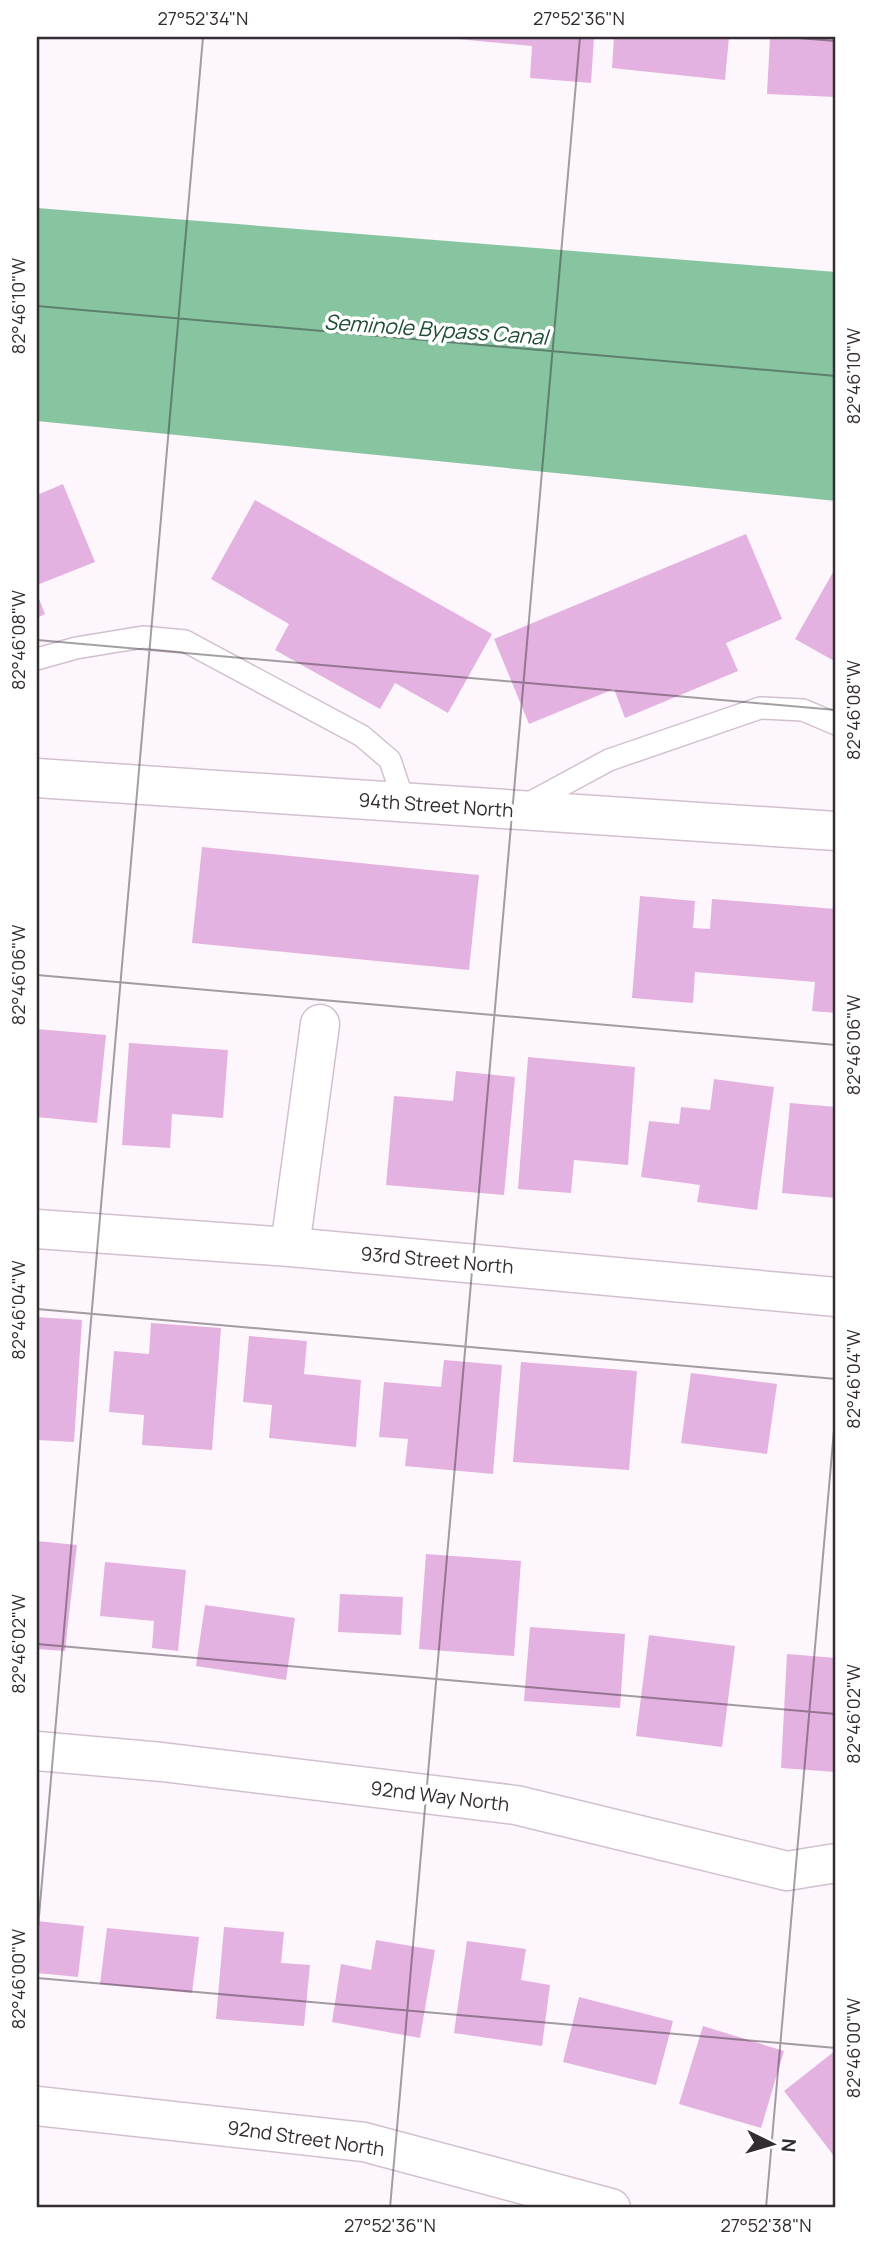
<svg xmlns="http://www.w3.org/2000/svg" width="873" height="2245" font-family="Manrope,sans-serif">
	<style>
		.water { fill: #86c5a0 }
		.building { fill: #e4b2e0 }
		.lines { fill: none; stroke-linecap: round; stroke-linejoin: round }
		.lane-casing { stroke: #d2c0d0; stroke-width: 24 }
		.street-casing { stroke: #d2c0d0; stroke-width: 41 }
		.lane { stroke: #fff; stroke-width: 21 }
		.street { stroke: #fff; stroke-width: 38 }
		.ticks { fill: none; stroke: #332c32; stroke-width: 2; stroke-opacity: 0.45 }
		.labels { text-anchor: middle; stroke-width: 7; stroke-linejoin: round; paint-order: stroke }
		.street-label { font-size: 19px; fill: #332c32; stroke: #fff }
		.water-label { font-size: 21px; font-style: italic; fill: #1c4c33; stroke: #fff }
		.neatline { fill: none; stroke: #332c32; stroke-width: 2.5 }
		.ticks-label { font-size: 18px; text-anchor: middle; fill: #332c32 }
	</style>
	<rect width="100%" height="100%" fill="#fdf6fc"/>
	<path class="water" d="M 37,208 L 836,272 L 836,501 L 37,421 Z"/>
	<path class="building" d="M 459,37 L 594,37 L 591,83 L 530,78 L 532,46 L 458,39 Z
		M 614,37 L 729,37 L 725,80 L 612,68 Z
		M 770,37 L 836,37 L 836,97 L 767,94 Z
		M 63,484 L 95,562 L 37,585 L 37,495 Z
		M 255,500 L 492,634 L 448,713 L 395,683 L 380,709 L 275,650 L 289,624 L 211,579 Z
		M 746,534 L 782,619 L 726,643 L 738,671 L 625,718 L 614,689 L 529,724 L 494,639 Z
		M 836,567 L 836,662 L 795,639 Z
		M 37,594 L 45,614 L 37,618 Z
		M 202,847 L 479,875 L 469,970 L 192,943 Z
		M 640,896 L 695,901 L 693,928 L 710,929 L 712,899 L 836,909 L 836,1013 L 812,1011 L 815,982 L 695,972 L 693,1003 L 632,998 Z
		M 37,1029 L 106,1035 L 97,1123 L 37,1117 Z
		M 129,1043 L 228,1050 L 223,1118 L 172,1114 L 170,1148 L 122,1145 Z
		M 528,1057 L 635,1067 L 628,1165 L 574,1160 L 571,1193 L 518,1189 Z
		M 456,1071 L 515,1077 L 504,1195 L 386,1185 L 394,1096 L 453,1101 Z
		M 714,1079 L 774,1087 L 757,1210 L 697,1202 L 700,1185 L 641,1177 L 649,1121 L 679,1124 L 681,1107 L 710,1110 Z
		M 790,1103 L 836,1107 L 836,1198 L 782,1193 Z
		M 37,1317 L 82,1320 L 74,1442 L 37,1440 Z
		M 151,1323 L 221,1328 L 212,1450 L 142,1445 L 144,1415 L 109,1412 L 114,1351 L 149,1354 Z
		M 249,1336 L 307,1341 L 304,1374 L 361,1380 L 356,1447 L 269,1438 L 272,1405 L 243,1402 Z
		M 444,1360 L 502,1365 L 493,1474 L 405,1466 L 408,1439 L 379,1437 L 384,1382 L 441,1387 Z
		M 521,1362 L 637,1371 L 629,1470 L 513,1462 Z
		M 691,1373 L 777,1384 L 767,1454 L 681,1443 Z
		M 37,1541 L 77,1545 L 65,1651 L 37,1649 Z
		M 426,1554 L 521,1561 L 514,1656 L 419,1649 Z
		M 105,1562 L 186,1570 L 178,1651 L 152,1648 L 154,1621 L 100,1616 Z
		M 340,1594 L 403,1597 L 401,1635 L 338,1632 Z
		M 205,1605 L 295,1618 L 286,1680 L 196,1666 Z
		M 530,1627 L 625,1634 L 620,1708 L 524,1701 Z
		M 649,1635 L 735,1646 L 722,1747 L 636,1736 Z
		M 787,1654 L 836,1658 L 836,1772 L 781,1768 Z
		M 37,1921 L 84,1926 L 78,1977 L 37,1973 Z
		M 224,1927 L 284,1932 L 281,1963 L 310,1965 L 304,2026 L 216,2019 Z
		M 107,1928 L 199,1937 L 192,1993 L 100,1984 Z
		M 376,1940 L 435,1950 L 420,2038 L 332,2022 L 341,1964 L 371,1970 Z
		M 467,1941 L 526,1949 L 521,1980 L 550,1985 L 542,2046 L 454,2033 Z
		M 579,1997 L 673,2021 L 656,2085 L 563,2062 Z
		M 703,2026 L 784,2051 L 761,2128 L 679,2104 Z
		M 836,2050 L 836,2154 L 834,2156 L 784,2091 Z"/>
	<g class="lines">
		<g class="lane-casing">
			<path id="lane" d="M 37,659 L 76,648 L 143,637 L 185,641 L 362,736 L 390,760 L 404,802
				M 524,806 L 609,760 L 760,708 L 803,710 L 836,724"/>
		</g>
		<g class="street-casing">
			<path id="street" d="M 37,778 L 836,831
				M 37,1229 L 290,1247 L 836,1297
				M 290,1247 L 320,1024
				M 37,1751 L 162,1762 L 516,1805 L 787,1871 L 836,1863
				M 37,2106 L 364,2142 L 611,2208"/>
		</g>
		<use href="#lane" class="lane"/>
		<use href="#street" class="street"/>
	</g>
	<path class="ticks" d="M 786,37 L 836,41M 37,306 L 836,376M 37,640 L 836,710M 37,975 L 836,1045M 37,1309 L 836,1379M 37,1644 L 836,1714M 37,1939 L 203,37M 37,1978 L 836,2048M 390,2208 L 580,37M 766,2208 L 836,1407"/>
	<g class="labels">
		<g class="street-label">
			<text transform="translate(436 805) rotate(4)" y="7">94th Street North</text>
			<text transform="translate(437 1260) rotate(5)" y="7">93rd Street North</text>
			<text transform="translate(440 1796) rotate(7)" y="7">92nd Way North</text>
			<text transform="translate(306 2138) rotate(8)" y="7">92nd Street North</text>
		</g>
		<g class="water-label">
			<text transform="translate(436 330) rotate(4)" y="7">Seminole Bypass Canal</text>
		</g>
	</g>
	<rect width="873" height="2245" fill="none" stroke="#ffffff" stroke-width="77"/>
	<g transform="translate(772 2144) rotate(95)" stroke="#ffffff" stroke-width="5" paint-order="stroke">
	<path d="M0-5L12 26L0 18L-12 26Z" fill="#332c32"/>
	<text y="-10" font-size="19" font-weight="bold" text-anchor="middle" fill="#332c32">N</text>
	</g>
	<rect x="38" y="38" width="796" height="2168" class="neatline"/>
	<g class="ticks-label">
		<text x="203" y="25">27°52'34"N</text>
		<text x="579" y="25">27°52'36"N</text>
		<text transform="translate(19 306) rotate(-90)" y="6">82°46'10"W</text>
		<text transform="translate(854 376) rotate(-90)" y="6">82°46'10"W</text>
		<text transform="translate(19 640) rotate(-90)" y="6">82°46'08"W</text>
		<text transform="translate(854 710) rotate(-90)" y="6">82°46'08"W</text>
		<text transform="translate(19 975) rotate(-90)" y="6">82°46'06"W</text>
		<text transform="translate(854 1045) rotate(-90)" y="6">82°46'06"W</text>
		<text transform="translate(19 1310) rotate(-90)" y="6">82°46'04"W</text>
		<text transform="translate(854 1379) rotate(-90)" y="6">82°46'04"W</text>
		<text transform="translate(19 1644) rotate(-90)" y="6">82°46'02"W</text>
		<text transform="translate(854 1714) rotate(-90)" y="6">82°46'02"W</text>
		<text transform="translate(19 1979) rotate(-90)" y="6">82°46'00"W</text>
		<text transform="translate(854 2048) rotate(-90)" y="6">82°46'00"W</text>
		<text x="390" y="2232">27°52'36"N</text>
		<text x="766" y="2232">27°52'38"N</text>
	</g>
</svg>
